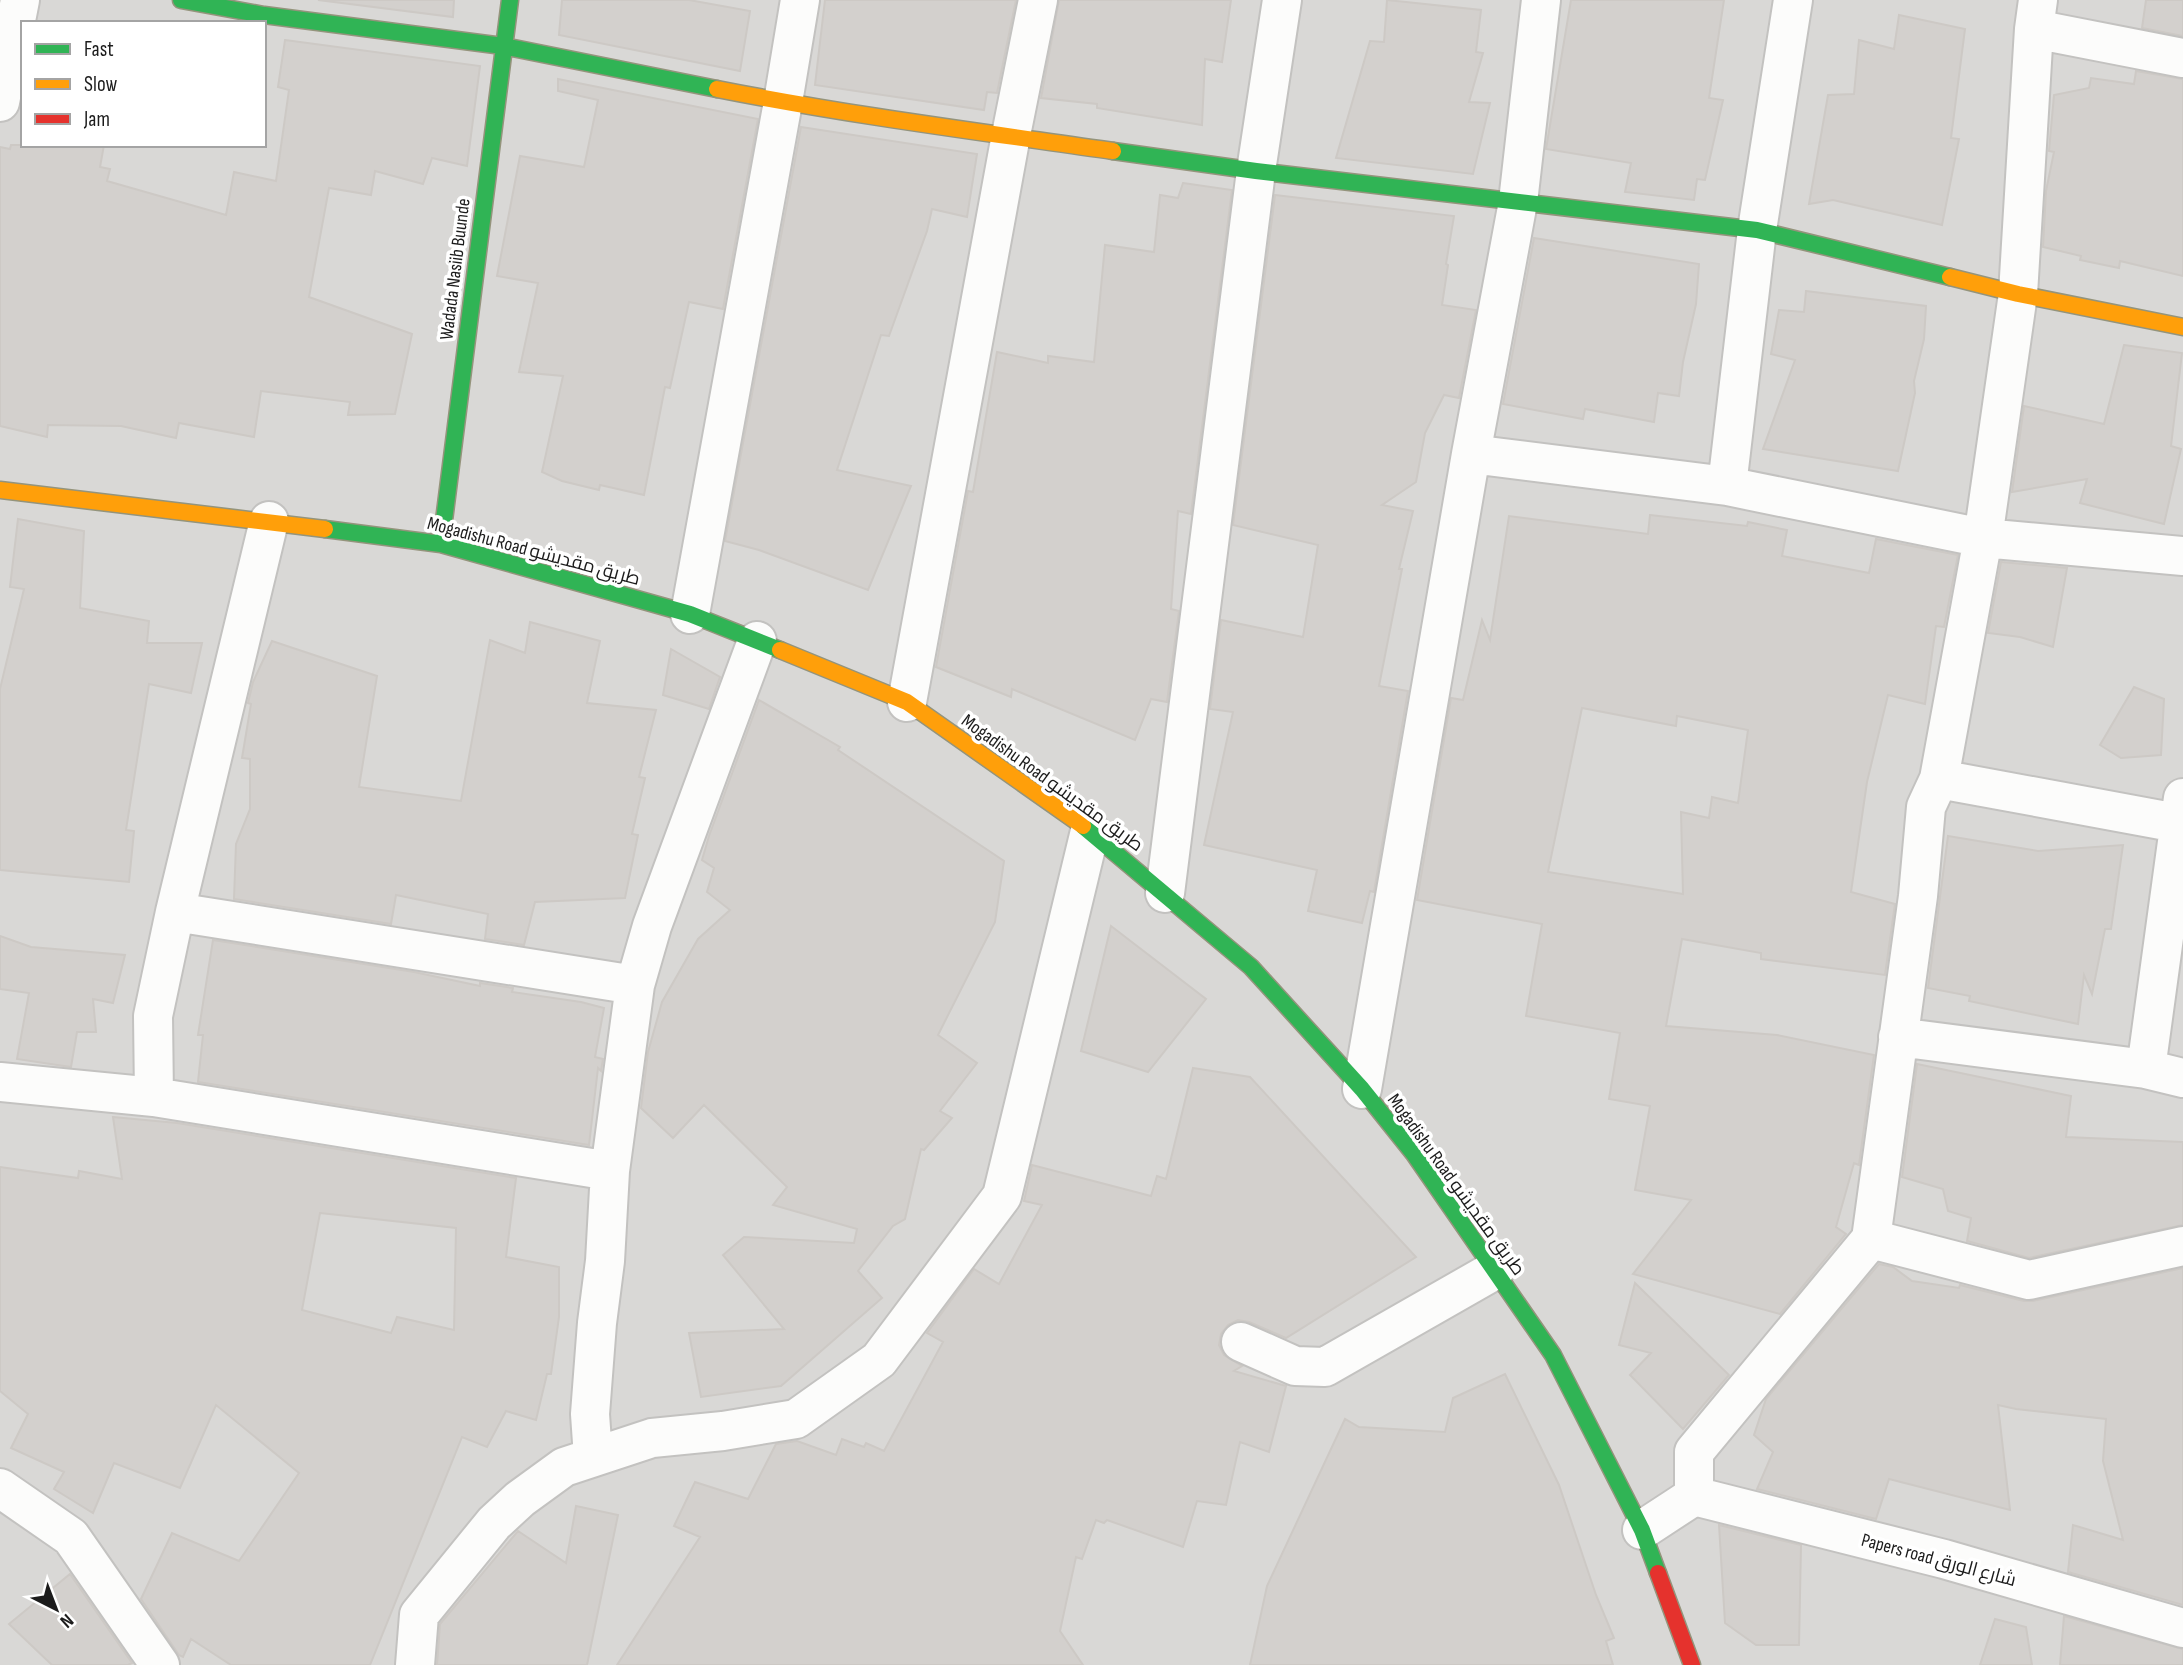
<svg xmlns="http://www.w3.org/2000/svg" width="2183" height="1665" font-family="'Sofia Sans Condensed',Cairo,sans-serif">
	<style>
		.residential { fill: #d9d8d6; fill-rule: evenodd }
		.building { fill: #d3d0cd; stroke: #cdc9c5; stroke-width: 2; fill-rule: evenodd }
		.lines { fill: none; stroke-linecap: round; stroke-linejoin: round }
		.street-casing { stroke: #c3c2c0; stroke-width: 42 }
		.fast-casing { stroke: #94947c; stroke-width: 19 }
		.slow-casing { stroke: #94947c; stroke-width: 19 }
		.jam-casing { stroke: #94947c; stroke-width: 19 }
		.street { stroke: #fcfcfb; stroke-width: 38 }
		.fast { stroke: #30b455; stroke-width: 16 }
		.slow { stroke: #ff9f0a; stroke-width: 16 }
		.jam { stroke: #e5322d; stroke-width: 16 }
		.labels { text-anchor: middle; stroke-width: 7; stroke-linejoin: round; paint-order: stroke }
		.street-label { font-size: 19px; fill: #1c1c1c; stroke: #fff }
	</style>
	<rect width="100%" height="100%" fill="#eae8e4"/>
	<path class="residential" d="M 0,0 L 2183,0 L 2183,1665 L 0,1665 ZM 23,23 L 264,23 L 264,145 L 23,145 Z"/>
	<path class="building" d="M 318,0 L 454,0 L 453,17 Z
		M 562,0 L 689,0 L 750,11 L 740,71 L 559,35 Z
		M 825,0 L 1016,0 L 997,93 L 987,92 L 984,110 L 815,85 Z
		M 1059,0 L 1231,0 L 1222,62 L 1205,59 L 1202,125 L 1097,108 L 1097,104 L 1041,98 Z
		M 1387,0 L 1481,10 L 1476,52 L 1483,53 L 1469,102 L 1490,103 L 1473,174 L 1336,158 L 1370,41 L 1384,42 Z
		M 1571,0 L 1724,0 L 1709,98 L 1723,100 L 1705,180 L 1697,179 L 1694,200 L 1625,192 L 1631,163 L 1546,149 Z
		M 2146,0 L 2183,0 L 2183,36 L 2142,28 Z
		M 1899,15 L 1965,29 L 1951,138 L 1959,139 L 1942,225 L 1833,200 L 1809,204 L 1828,95 L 1854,94 L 1859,40 L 1894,49 Z
		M 285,40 L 480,66 L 467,166 L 432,158 L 423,184 L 375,171 L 371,195 L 329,188 L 309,297 L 412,334 L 395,414 L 348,415 L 350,402 L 261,391 L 254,437 L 179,423 L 176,438 L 121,426 L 48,425 L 47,437 L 0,426 L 0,147 L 10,149 L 11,145 L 104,145 L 100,167 L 110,169 L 107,181 L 226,215 L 234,172 L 276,181 L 289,90 L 278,87 Z
		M 2136,71 L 2183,79 L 2183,276 L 2120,261 L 2119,268 L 2080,260 L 2081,256 L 2043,247 L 2046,191 L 2054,152 L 2049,151 L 2054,95 L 2089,88 L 2091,78 L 2134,84 Z
		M 558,79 L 758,119 L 723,309 L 689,302 L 670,388 L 665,387 L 644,495 L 600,485 L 599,490 L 562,481 L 542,472 L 563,376 L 519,372 L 538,283 L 497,276 L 520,156 L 584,167 L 598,100 L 558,91 Z
		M 801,127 L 977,154 L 967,217 L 932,209 L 927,231 L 889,336 L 881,335 L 837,470 L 911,486 L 868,590 L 759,550 L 725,541 Z
		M 1183,183 L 1232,190 L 1191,514 L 1178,511 L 1171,609 L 1179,611 L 1167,702 L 1151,699 L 1135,740 L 1012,689 L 1011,697 L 936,667 L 968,491 L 973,492 L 997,352 L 1048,363 L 1048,356 L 1094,362 L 1105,245 L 1154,252 L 1160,195 L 1178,198 Z
		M 1275,195 L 1454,216 L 1446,264 L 1448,265 L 1442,305 L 1476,310 L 1459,398 L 1444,395 L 1425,433 L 1416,482 L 1382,505 L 1413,511 L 1399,569 L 1402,569 L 1379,686 L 1408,691 L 1374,892 L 1370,891 L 1362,923 L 1308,911 L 1317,870 L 1204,845 L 1233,712 L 1210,709 L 1221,620 L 1303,637 L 1318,545 L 1233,525 Z
		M 1534,238 L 1699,264 L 1696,304 L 1683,362 L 1679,396 L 1658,393 L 1654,422 L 1585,409 L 1583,419 L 1503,404 Z
		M 1806,291 L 1926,306 L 1924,339 L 1914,381 L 1915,393 L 1898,471 L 1763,449 L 1795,360 L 1771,354 L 1779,310 L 1804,312 Z
		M 2124,345 L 2182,353 L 2171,446 L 2181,449 L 2164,524 L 2080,503 L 2087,479 L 2012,492 L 2024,406 L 2104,424 Z
		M 1650,515 L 1747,526 L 1748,522 L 1787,530 L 1782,556 L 1869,573 L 1876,539 L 1958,555 L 1944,627 L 1936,626 L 1925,704 L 1888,695 L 1867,782 L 1851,892 L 1895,904 L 1885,975 L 1761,959 L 1761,953 L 1682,939 L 1666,1026 L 1777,1035 L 1874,1055 L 1859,1165 L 1854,1163 L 1836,1227 L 1846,1234 L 1780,1314 L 1633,1274 L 1691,1200 L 1635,1190 L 1650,1106 L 1609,1099 L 1620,1033 L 1526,1016 L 1542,924 L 1417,900 L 1451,698 L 1463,700 L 1482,620 L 1490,640 L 1509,516 L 1648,534 ZM 1582,708 L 1676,726 L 1677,716 L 1748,730 L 1738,803 L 1712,797 L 1709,818 L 1681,812 L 1683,894 L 1548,872 Z
		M 18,519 L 84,531 L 80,608 L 149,621 L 147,643 L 202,643 L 191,693 L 149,684 L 126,830 L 134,831 L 129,882 L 0,870 L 0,689 L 24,589 L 10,587 Z
		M 2001,562 L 2067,568 L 2053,647 L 2020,637 L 1988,633 Z
		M 530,622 L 600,641 L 587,703 L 656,710 L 639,777 L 645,778 L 632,834 L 638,835 L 625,898 L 535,902 L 524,945 L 485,939 L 488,914 L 396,895 L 391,924 L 234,899 L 236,844 L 250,809 L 250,759 L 242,758 L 251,704 L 248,703 L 253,682 L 272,641 L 377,676 L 359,787 L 461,801 L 490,640 L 525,653 Z
		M 671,649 L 720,677 L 709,709 L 663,695 Z
		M 2134,687 L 2164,699 L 2161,755 L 2121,758 L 2100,745 Z
		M 759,700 L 840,747 L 838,750 L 1004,861 L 995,922 L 938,1035 L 977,1063 L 940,1111 L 952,1118 L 924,1150 L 921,1149 L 905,1219 L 893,1226 L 858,1271 L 882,1298 L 781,1386 L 701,1397 L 689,1333 L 784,1329 L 723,1255 L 744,1237 L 854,1243 L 857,1229 L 773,1205 L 787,1187 L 704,1105 L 673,1138 L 641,1108 L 648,1052 L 662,1002 L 698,939 L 730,910 L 707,892 L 714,868 L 702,860 L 709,836 Z
		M 1948,836 L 2038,851 L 2123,845 L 2111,929 L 2105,929 L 2092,994 L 2084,975 L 2078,1024 L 1969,1001 L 1970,996 L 1928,988 Z
		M 1111,926 L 1206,999 L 1148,1072 L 1081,1051 Z
		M 0,936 L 31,947 L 125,955 L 113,1003 L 93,999 L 96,1032 L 77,1032 L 71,1067 L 17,1059 L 29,993 L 0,989 Z
		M 213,940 L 414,972 L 480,986 L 480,983 L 513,988 L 512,992 L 581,1002 L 604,1008 L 595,1057 L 603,1059 L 601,1071 L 598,1068 L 589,1145 L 198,1082 L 203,1035 L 198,1035 Z
		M 1917,1064 L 2071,1096 L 2066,1137 L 2183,1142 L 2183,1225 L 2029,1258 L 1967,1241 L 1971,1218 L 1948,1211 L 1943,1189 L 1902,1177 Z
		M 1193,1068 L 1250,1077 L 1416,1257 L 1286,1338 L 1249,1322 L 1238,1320 L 1228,1325 L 1221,1334 L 1219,1345 L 1224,1355 L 1242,1366 L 1234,1371 L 1286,1386 L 1269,1452 L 1240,1442 L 1226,1505 L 1197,1501 L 1183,1547 L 1107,1520 L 1104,1523 L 1096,1520 L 1082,1559 L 1076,1557 L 1060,1631 L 1083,1665 L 617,1665 L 700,1537 L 674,1526 L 695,1482 L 748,1499 L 776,1444 L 797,1441 L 836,1455 L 842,1439 L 864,1447 L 866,1443 L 884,1451 L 943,1342 L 927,1333 L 974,1269 L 999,1284 L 1042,1205 L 1024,1201 L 1032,1165 L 1151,1196 L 1157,1176 L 1166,1179 Z
		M 113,1117 L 177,1123 L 516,1178 L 506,1257 L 559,1267 L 559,1317 L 551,1374 L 547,1374 L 536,1420 L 506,1411 L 487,1447 L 462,1437 L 370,1665 L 231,1665 L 191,1639 L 183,1657 L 179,1655 L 141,1599 L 172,1533 L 239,1561 L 299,1473 L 216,1405 L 180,1488 L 114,1463 L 93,1513 L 54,1489 L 64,1472 L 11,1448 L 28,1414 L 0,1391 L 0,1167 L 78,1178 L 79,1171 L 122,1179 ZM 320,1213 L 456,1228 L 454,1330 L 397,1317 L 391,1333 L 302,1310 Z
		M 1879,1264 L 1893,1267 L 1912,1281 L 1959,1288 L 1960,1285 L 2024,1301 L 2033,1301 L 2183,1268 L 2183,1605 L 2068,1572 L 2073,1525 L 2123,1540 L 2103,1461 L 2106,1419 L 2016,1409 L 1998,1405 L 2010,1510 L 1889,1479 L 1876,1519 L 1757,1489 L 1773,1452 L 1754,1435 L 1766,1399 Z
		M 1635,1283 L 1729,1375 L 1683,1429 L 1630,1375 L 1651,1353 L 1619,1345 Z
		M 1505,1374 L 1559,1485 L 1596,1595 L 1614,1638 L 1606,1641 L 1613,1665 L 1250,1665 L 1267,1586 L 1345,1419 L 1359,1427 L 1445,1432 L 1453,1398 Z
		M 576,1506 L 618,1515 L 587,1665 L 437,1665 L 440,1624 L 518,1531 L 566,1563 Z
		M 1719,1525 L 1801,1545 L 1799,1645 L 1756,1645 L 1725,1623 Z
		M 70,1574 L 132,1663 L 128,1665 L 52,1665 L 9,1624 Z
		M 2064,1616 L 2183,1649 L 2183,1665 L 2060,1665 Z
		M 1995,1619 L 2026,1627 L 2032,1665 L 1980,1665 Z"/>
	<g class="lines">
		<g class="street-casing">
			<path id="street" d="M 2034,29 L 2183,58
				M 0,102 L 20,0
				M 1471,454 L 1727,486 L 1983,538 L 2183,556
				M 1727,486 L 1757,230 L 1793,0
				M 690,614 L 783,102 L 800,0
				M 907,702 L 1011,135 L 1038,0
				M 1939,779 L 2183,824
				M 1165,893 L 1256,171 L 1282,0
				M 175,912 L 635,985
				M 1898,1037 L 2146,1069 L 2183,1078
				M 2146,1069 L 2183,798
				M 0,1082 L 154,1097 L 610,1171
				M 1362,1089 L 1471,454 L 1518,202 L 1541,0
				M 154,1097 L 153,1016 L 175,912 L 269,521
				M 1871,1239 L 2029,1280 L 2183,1246
				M 1241,1342 L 1295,1366 L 1325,1367 L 1495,1270
				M 593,1457 L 590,1414 L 597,1323 L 605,1261 L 610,1171 L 635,985 L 652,926 L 757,641
				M 0,1488 L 71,1537 L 160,1665
				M 1694,1496 L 1944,1559 L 2183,1628
				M 1642,1530 L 1694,1496 L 1694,1452 L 1871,1239 L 1918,896 L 1926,807 L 1939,779 L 1983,538 L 2018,294 L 2034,29 L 2038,0
				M 415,1665 L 419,1615 L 494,1523 L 520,1499 L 564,1467 L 652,1438 L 723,1431 L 796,1419 L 879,1360 L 1002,1196 L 1090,831"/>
		</g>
		<g class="fast-casing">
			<path id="fast" d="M 181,0 L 264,15 L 503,46 L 717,89
				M 1113,151 L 1256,171 L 1757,230 L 1950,277
				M 325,529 L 441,544 L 690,614 L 780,650
				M 441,544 L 510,0
				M 1083,826 L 1251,967 L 1362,1089 L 1414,1154 L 1553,1355 L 1642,1530 L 1658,1573"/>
		</g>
		<g class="slow-casing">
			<path id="slow" d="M 717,89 C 848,115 981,132 1113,151
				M 1950,277 L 2018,294 L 2183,327
				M 0,490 L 325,529
				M 780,650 L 907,702 L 1083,826"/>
		</g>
		<g class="jam-casing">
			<path id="jam" d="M 1658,1573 L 1692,1665"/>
		</g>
		<use href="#street" class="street"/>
		<use href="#fast" class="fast"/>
		<use href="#slow" class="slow"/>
		<use href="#jam" class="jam"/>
	</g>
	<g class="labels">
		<g class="street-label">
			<text transform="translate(454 269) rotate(-83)" y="7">Wadada Nasiib Buunde</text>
			<text transform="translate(534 550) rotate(15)" y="7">Mogadishu Road طريق مقديشو</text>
			<text transform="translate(1053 782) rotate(36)" y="7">Mogadishu Road طريق مقديشو</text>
			<text transform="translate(1457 1184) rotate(54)" y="7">Mogadishu Road طريق مقديشو</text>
			<text transform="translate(1939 1559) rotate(15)" y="7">Papers road شارع الورق</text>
		</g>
	</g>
	<rect x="21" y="21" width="245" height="126" fill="#ffffff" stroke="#a4a4a4" stroke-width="2"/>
	<rect x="35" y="44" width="35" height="10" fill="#30b455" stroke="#a4a4a4" stroke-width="2"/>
	<text x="84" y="56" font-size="21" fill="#1c1c1c">Fast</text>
	<rect x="35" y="79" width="35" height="10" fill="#ff9f0a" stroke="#a4a4a4" stroke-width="2"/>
	<text x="84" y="91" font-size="21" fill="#1c1c1c">Slow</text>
	<rect x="35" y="114" width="35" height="10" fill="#e5322d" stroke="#a4a4a4" stroke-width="2"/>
	<text x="84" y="126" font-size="21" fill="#1c1c1c">Jam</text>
	<g transform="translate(56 1609) rotate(138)" stroke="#ffffff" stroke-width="5" paint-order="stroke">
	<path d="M0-5L12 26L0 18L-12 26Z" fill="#1c1c1c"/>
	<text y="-10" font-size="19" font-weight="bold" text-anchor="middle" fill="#1c1c1c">N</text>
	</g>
</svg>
